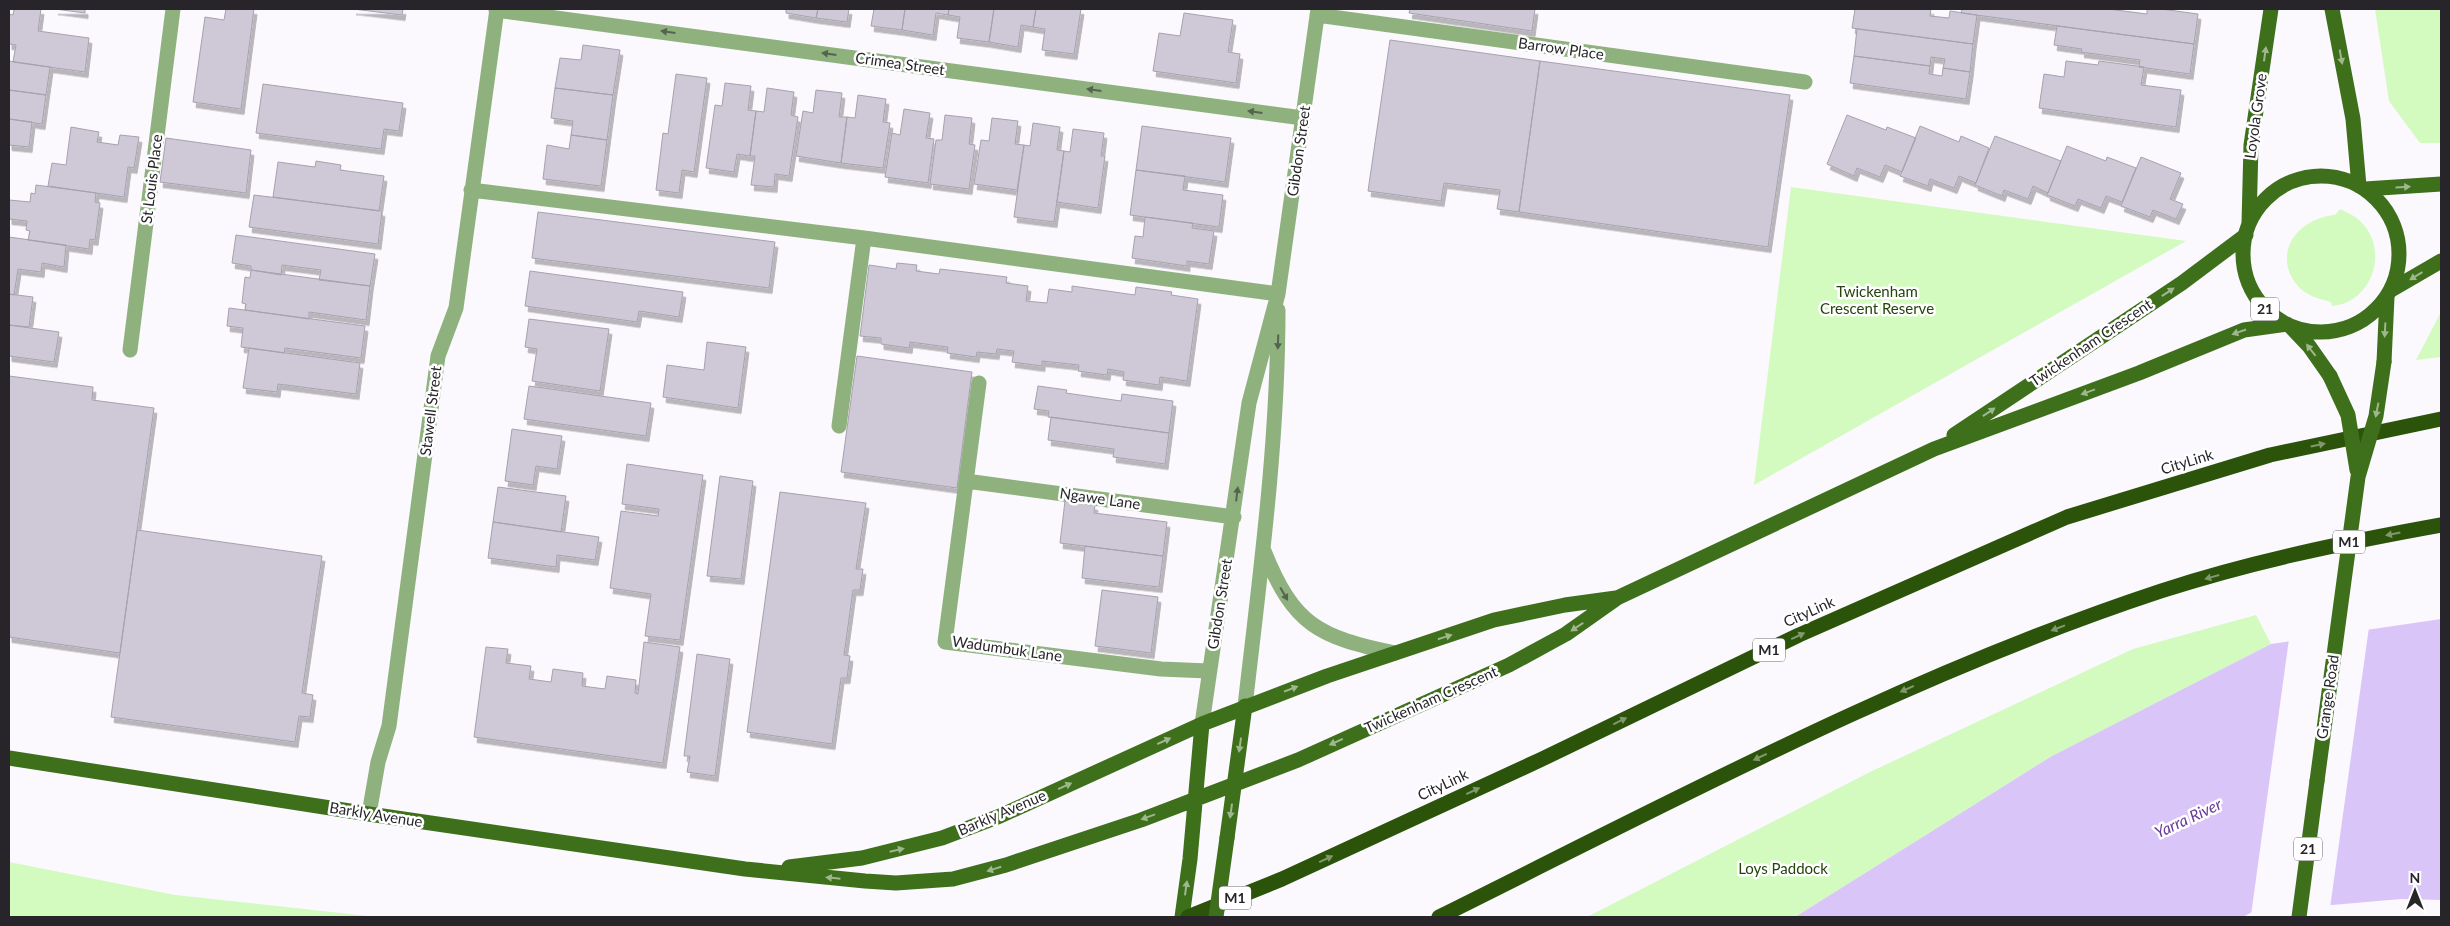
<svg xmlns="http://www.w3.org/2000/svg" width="2450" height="926" font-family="Lato,sans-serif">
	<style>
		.green { fill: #d3fabf }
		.water { fill: #dac5f9 }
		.pier { fill: #fbf8fe }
		.building { fill: #cec8d7; stroke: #a7a1af; filter: url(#shadow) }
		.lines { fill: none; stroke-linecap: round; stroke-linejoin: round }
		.minor { stroke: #8eb17d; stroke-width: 15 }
		.major { stroke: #3e6f1b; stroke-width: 15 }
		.highway { stroke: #2b540a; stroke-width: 15 }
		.major-bridge { stroke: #3e6f1b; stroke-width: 15 }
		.oneway { fill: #55644f }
		.oneway2 { fill: #9eb78d }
		.oneway3 { fill: #80986c }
		.labels { text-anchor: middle; stroke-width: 5; stroke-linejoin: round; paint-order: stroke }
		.shield { fill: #fff; stroke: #68666a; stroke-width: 1 }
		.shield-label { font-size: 14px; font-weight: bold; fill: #27252a }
		.street-label { font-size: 15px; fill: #27252a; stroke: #fff }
		.park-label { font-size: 15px; fill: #23440a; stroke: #fff }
		.water-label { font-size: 16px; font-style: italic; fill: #68399a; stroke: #fff }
	</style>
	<defs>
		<filter id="shadow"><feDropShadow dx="3" dy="5.5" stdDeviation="0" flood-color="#0004"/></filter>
	</defs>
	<rect width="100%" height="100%" fill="#fbf8fe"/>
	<path class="green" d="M 2375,9 L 2441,9 L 2441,143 L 2420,143 L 2389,101 Z
		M 1791,187 L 2186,241 L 1754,485 Z
		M 2340,209 C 2348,213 2356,216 2363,224 C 2389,253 2371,303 2332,306 L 2331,302 C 2319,299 2305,295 2297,285 C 2271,252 2299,218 2335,215 Z
		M 2441,312 L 2441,357 L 2416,360 Z
		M 2256,615 L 2271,644 L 2052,756 L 1795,917 L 1587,917 L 1870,772 L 2133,649 Z
		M 9,862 L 175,895 L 377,917 L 9,917 Z"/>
	<path class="water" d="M 2441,619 L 2441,900 L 2401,899 L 2252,912 L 2243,917 L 1795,917 L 2052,756 L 2271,644 Z"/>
	<path class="pier" d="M 2369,627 L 2330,908 L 2251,915 L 2289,639 Z"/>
	<path class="building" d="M 14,9 L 41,9 L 38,31 L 89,38 L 85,72 L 13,62 L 16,45 L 9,44 L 9,14 L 13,15 Z
		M 55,9 L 85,9 L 85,13 Z
		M 226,9 L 254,9 L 241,109 L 193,102 L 205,17 L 224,20 Z
		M 353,9 L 403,9 L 402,15 Z
		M 786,9 L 818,9 L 816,18 L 786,13 Z
		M 818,9 L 849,9 L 847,22 L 816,18 Z
		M 874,9 L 905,9 L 902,30 L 871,26 Z
		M 905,9 L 949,9 L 948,15 L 936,13 L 933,35 L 902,30 Z
		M 949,9 L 994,9 L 989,42 L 957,38 L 960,17 L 948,15 Z
		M 994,9 L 1036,9 L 1033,27 L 1021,25 L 1018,47 L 989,42 Z
		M 1036,9 L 1081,9 L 1074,54 L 1042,50 L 1045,29 L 1033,27 Z
		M 1410,9 L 1535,9 L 1532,31 L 1409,13 Z
		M 1855,9 L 1931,9 L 1930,16 L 1949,18 L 1950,11 L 1977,15 L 1973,44 L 1852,28 Z
		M 1962,9 L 2108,9 L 2147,14 L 2147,9 L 2161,9 L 2198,14 L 2194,44 L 1961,13 Z
		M 1184,13 L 1233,20 L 1228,52 L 1240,54 L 1236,83 L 1153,71 L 1159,33 L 1180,36 Z
		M 2057,26 L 2194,44 L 2190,74 L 2139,67 L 2140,60 L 2081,52 L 2082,49 L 2054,45 Z
		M 1857,29 L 1973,44 L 1970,72 L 1943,68 L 1945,59 L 1931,57 L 1930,66 L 1854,56 Z
		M 1390,40 L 1540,61 L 1519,212 L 1497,209 L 1500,190 L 1444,183 L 1441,201 L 1368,191 Z
		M 583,45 L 620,50 L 613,95 L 555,88 L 560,58 L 581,60 Z
		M 1854,56 L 1930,66 L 1929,74 L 1942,76 L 1943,68 L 1970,72 L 1966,99 L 1850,83 Z
		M 9,61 L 50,67 L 46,95 L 9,90 Z
		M 1540,61 L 1790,95 L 1768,247 L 1519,212 Z
		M 2066,61 L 2098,65 L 2099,61 L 2144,67 L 2141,85 L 2181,90 L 2176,127 L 2039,108 L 2044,74 L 2064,77 Z
		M 676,74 L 707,78 L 694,172 L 682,170 L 679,193 L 656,190 L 663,133 L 668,134 Z
		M 725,83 L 751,86 L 748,110 L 756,111 L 750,156 L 737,154 L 734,172 L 706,168 L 715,105 L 722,106 Z
		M 263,84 L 403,103 L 399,131 L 384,129 L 381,149 L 256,133 Z
		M 555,88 L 613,95 L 607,140 L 571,135 L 573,121 L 551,118 Z
		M 767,88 L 794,92 L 791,115 L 798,117 L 789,176 L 775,174 L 774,187 L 751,185 L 755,156 L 750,156 L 756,111 L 764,112 Z
		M 9,90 L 46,95 L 42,124 L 9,119 Z
		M 816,90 L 842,93 L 839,117 L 847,117 L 841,163 L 796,156 L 803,111 L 813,113 Z
		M 858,95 L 886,99 L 883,122 L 890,123 L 883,168 L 841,163 L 847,117 L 855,118 Z
		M 904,109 L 930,113 L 926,138 L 934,139 L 928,183 L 885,177 L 892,133 L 900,135 Z
		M 945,115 L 972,118 L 969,144 L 975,145 L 969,189 L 930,184 L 936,140 L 942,140 Z
		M 1847,115 L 1886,130 L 1887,127 L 1916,138 L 1902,172 L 1885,165 L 1880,177 L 1857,168 L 1854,176 L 1827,164 Z
		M 992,118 L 1018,121 L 1015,144 L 1024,145 L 1017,190 L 974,184 L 981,140 L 989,141 Z
		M 9,119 L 32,122 L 29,147 L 9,145 Z
		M 1033,123 L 1060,127 L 1057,150 L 1064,151 L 1054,222 L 1014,217 L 1024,145 L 1030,146 Z
		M 1142,126 L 1231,138 L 1225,182 L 1136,170 Z
		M 1920,126 L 1959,142 L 1961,136 L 1989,148 L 1976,183 L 1959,176 L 1954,188 L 1930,179 L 1928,186 L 1900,176 Z
		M 71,127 L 99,132 L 97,142 L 118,145 L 120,135 L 139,137 L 134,168 L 128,167 L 124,197 L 48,186 L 52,163 L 66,165 Z
		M 1073,129 L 1104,133 L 1101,156 L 1105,156 L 1098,208 L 1057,202 L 1064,151 L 1070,152 Z
		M 571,135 L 607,140 L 601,186 L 543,179 L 547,145 L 569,149 Z
		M 1995,136 L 2061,161 L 2048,193 L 2033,186 L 2028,199 L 2004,190 L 2002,196 L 1975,185 Z
		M 166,138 L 251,150 L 246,193 L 160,182 Z
		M 2067,146 L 2106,161 L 2107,157 L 2136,168 L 2122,202 L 2106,196 L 2101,208 L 2078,199 L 2075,206 L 2047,195 Z
		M 2141,157 L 2181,173 L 2170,199 L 2183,204 L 2176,219 L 2153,210 L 2150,217 L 2121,206 Z
		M 316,161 L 341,165 L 340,170 L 384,176 L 379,211 L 273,197 L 278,162 L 315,167 Z
		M 1136,170 L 1185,176 L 1183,190 L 1223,195 L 1219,227 L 1130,215 Z
		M 36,185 L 96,193 L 95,202 L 100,203 L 95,240 L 90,239 L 89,249 L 28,240 L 30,231 L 26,230 L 27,221 L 9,219 L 9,200 L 30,202 L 31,193 L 35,194 Z
		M 254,195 L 382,211 L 378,244 L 249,227 Z
		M 538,212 L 775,242 L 769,288 L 532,258 Z
		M 1145,217 L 1193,223 L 1192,228 L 1214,231 L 1209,264 L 1187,261 L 1187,266 L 1132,258 L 1135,236 L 1143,237 Z
		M 236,235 L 375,254 L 370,286 L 319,280 L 321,270 L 282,265 L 281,275 L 251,270 L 251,266 L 232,263 Z
		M 9,237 L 66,245 L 64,267 L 42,263 L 41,272 L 18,269 L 14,295 L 9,294 Z
		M 897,263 L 917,265 L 916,271 L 939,274 L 940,269 L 1007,277 L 1006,283 L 1028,286 L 1026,301 L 1047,303 L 1049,289 L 1072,292 L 1072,286 L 1135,295 L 1136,287 L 1172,292 L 1171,295 L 1198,299 L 1187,381 L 1160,377 L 1159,385 L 1123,380 L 1124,372 L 1108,369 L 1107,375 L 1078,371 L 1079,365 L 1042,361 L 1042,366 L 1012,362 L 1014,351 L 997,349 L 996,354 L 977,352 L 976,357 L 947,353 L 948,347 L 910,342 L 909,348 L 881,344 L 881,338 L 860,336 L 869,265 L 896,269 Z
		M 251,270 L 370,286 L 366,320 L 309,312 L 309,319 L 245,310 L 246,304 L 242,303 L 245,277 L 250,278 Z
		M 530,271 L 683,292 L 679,317 L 639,311 L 637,322 L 525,306 Z
		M 9,294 L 33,297 L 29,327 L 9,325 Z
		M 229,308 L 365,326 L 361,358 L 285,348 L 284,353 L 241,347 L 243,328 L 227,326 Z
		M 529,319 L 609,329 L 600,391 L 532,381 L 537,349 L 525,347 Z
		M 9,325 L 59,332 L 54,362 L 9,356 Z
		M 707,342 L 746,347 L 738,408 L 663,397 L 667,365 L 704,370 Z
		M 249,348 L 360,363 L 356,394 L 278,384 L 277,392 L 243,388 Z
		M 857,356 L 972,372 L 957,488 L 841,472 Z
		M 9,376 L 93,387 L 92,400 L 154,408 L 120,653 L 9,637 Z
		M 529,386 L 651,403 L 646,436 L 524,419 Z
		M 1038,386 L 1067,390 L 1066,393 L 1121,401 L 1122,394 L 1173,401 L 1169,433 L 1048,417 L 1049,411 L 1034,409 Z
		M 1051,417 L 1169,433 L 1165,464 L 1113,457 L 1114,449 L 1048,440 Z
		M 512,429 L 562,436 L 557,469 L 536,466 L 533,485 L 505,481 Z
		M 627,464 L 703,475 L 680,640 L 645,636 L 651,594 L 610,588 L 621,511 L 658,516 L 659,509 L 622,504 Z
		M 720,476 L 753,481 L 741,579 L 707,576 Z
		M 498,487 L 566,496 L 561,532 L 493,522 Z
		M 780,492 L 866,503 L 856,569 L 863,569 L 860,590 L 853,590 L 844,655 L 850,656 L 847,678 L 841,678 L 832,744 L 747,732 Z
		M 1065,501 L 1095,505 L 1094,513 L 1167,522 L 1163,556 L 1060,543 Z
		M 493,522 L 599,537 L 595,560 L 557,555 L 556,567 L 488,558 Z
		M 137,530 L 322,556 L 302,693 L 313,695 L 310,717 L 299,716 L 295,742 L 111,717 Z
		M 1085,546 L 1163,556 L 1159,587 L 1082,578 Z
		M 1102,590 L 1158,597 L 1151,653 L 1095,646 Z
		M 644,642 L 680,647 L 663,763 L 474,737 L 486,647 L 508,649 L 506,663 L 531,666 L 529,679 L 551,682 L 553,669 L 583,673 L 582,686 L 605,689 L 607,676 L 636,680 L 635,693 L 638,694 Z
		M 697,654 L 730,659 L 715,776 L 687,772 L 690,756 L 684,756 Z"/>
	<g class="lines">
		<path class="minor" d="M 496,10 L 1303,118
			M 1317,15 L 1805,82
			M 471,190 L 864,238 L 1278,294
			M 130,350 L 173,9
			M 979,383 L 945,642 L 1161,669 L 1208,671
			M 839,426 L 864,238
			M 966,481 L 1234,517
			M 1264,551 C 1294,626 1319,637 1395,653
			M 1245,706 C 1260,575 1278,443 1278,310
			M 1202,724 L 1249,403 L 1278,294 L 1318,9
			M 369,814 L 378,762 L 389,726 L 438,356 L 456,308 L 497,9"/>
		<path class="major" d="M 2332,9 L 2353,119 L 2359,186
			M2243 254a78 78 0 1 1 156 0a78 78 0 1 1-156 0Z
			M 2365,189 L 2441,184
			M 2249,223 L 2251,145 L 2271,9
			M 2391,290 L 2441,261
			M 2290,326 L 2309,346 L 2330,376
			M 2384,362 L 2387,297
			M 1954,435 L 2182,283 L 2246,235
			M 9,758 L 369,814 L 745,869 L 865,881 L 896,883 L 953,879 L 1006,865 L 1141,820 L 1298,760 L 1509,665 L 1566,634 L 1617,598 L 1934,449 L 2139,373 L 2244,330 L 2287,324
			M 1227,838 L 1245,706
			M 789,867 L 862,858 L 942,838 L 1000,816 L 1202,724 L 1327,676 L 1494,620 L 1565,605 L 1616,598
			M 1182,917 L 1190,859 L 1202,724
			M 2299,917 L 2317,781"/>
		<path class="highway" d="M 1188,917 L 1282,879 L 1540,760 L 1799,635 L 2067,517 L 2270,455 L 2441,419
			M 1439,917 C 1675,800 1909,674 2161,591 C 2253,561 2347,542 2441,525"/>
		<path class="major-bridge" d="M 2330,376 L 2348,415 L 2357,470
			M 2317,781 L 2358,477 L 2376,416 L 2384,362
			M 1216,917 L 1227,838"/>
	</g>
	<defs><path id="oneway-solid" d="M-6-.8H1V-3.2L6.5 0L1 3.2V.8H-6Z" transform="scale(1.25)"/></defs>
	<g class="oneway">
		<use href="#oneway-solid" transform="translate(668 32) rotate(-172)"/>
		<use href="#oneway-solid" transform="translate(829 54) rotate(-172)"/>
		<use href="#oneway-solid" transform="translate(1094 90) rotate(-172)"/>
		<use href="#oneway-solid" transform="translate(1255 112) rotate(-172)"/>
		<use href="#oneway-solid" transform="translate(1278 342) rotate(92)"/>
		<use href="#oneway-solid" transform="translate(1237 494) rotate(-83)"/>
		<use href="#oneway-solid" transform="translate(1284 594) rotate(60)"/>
	</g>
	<g class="oneway2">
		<use href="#oneway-solid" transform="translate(2265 54) rotate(-82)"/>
		<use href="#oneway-solid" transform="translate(2341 57) rotate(80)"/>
		<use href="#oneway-solid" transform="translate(2403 187) rotate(-3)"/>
		<use href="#oneway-solid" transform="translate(2416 276) rotate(149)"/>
		<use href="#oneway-solid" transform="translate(2168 292) rotate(-34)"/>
		<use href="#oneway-solid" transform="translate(2385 330) rotate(93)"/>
		<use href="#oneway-solid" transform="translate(2239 332) rotate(161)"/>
		<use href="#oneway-solid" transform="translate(2311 350) rotate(-128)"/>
		<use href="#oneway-solid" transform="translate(2088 392) rotate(160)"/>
		<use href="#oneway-solid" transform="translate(2377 410) rotate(101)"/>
		<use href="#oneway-solid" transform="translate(1989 412) rotate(-34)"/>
		<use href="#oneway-solid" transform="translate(1577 627) rotate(147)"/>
		<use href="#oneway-solid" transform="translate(1445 637) rotate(-18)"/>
		<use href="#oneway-solid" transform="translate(1291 689) rotate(-21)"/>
		<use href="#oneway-solid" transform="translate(1164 741) rotate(-24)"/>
		<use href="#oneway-solid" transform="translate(1336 742) rotate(156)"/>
		<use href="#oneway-solid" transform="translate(1240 745) rotate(98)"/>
		<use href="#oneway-solid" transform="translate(1065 786) rotate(-24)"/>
		<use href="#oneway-solid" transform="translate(1231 811) rotate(98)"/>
		<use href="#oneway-solid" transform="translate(1148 817) rotate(160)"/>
		<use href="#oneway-solid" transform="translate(897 850) rotate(-13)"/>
		<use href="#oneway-solid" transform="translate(994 869) rotate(163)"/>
		<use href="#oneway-solid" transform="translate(833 878) rotate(-174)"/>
		<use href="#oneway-solid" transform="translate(1186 888) rotate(-82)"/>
	</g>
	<g class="oneway3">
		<use href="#oneway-solid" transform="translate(2318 445) rotate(-12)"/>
		<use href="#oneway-solid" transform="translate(2393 534) rotate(169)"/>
		<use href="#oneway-solid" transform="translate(2212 577) rotate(164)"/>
		<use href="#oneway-solid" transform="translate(2058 628) rotate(159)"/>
		<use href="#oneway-solid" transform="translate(1798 636) rotate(-25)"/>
		<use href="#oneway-solid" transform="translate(1907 689) rotate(156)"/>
		<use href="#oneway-solid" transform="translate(1620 721) rotate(-26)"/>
		<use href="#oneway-solid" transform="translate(1760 757) rotate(155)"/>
		<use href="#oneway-solid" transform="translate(1473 791) rotate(-25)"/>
		<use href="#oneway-solid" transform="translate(1326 859) rotate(-25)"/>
	</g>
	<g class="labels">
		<g class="shield">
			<rect x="2251" y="297.5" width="28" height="23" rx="4"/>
			<rect x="2333" y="530.5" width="32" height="23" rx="4"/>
			<rect x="1753" y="638.5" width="32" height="23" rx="4"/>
			<rect x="2294" y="837.5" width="28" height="23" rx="4"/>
			<rect x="1219" y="886.5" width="32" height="23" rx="4"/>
		</g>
		<g class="shield-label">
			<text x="2265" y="314">21</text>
			<text x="2349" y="547">M1</text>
			<text x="1769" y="655">M1</text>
			<text x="2308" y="854">21</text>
			<text x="1235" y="903">M1</text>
		</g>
		<g class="street-label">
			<text transform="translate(1561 49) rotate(8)" y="5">Barrow Place</text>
			<text transform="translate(900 64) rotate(8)" y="5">Crimea Street</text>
			<text transform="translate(2256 116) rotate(-82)" y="5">Loyola Grove</text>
			<text transform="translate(1299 151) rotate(-82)" y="5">Gibdon Street</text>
			<text transform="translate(152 179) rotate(-83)" y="5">St Louis Place</text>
			<text transform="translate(2091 343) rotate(-34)" y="5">Twickenham Crescent</text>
			<text transform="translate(431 411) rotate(-83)" y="5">Stawell Street</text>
			<text transform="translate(2187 462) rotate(-17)" y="5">CityLink</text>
			<text transform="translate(1100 499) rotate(8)" y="5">Ngawe Lane</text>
			<text transform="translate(1220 604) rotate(-81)" y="5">Gibdon Street</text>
			<text transform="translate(1809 612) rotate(-24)" y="5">CityLink</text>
			<text transform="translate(1007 649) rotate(8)" y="5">Wadumbuk Lane</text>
			<text transform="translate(2328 697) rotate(-82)" y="5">Grange Road</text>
			<text transform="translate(1431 700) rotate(-24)" y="5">Twickenham Crescent</text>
			<text transform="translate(1443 785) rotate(-25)" y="5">CityLink</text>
			<text transform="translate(1002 813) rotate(-23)" y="5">Barkly Avenue</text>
			<text transform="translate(376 815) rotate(9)" y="5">Barkly Avenue</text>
		</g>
		<g class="park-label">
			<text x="1877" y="297">Twickenham<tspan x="1877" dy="17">Crescent Reserve</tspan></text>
			<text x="1783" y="874">Loys Paddock</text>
		</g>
		<g class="water-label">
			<text transform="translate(2188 818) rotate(-25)" y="6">Yarra River</text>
		</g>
	</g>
	<rect width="2450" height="926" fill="none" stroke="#27252a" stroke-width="20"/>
	<g transform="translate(2415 891)" stroke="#ffffff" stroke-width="4" paint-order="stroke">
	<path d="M0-4L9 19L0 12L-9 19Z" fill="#27252a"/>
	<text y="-8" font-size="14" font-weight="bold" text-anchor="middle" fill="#27252a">N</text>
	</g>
</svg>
